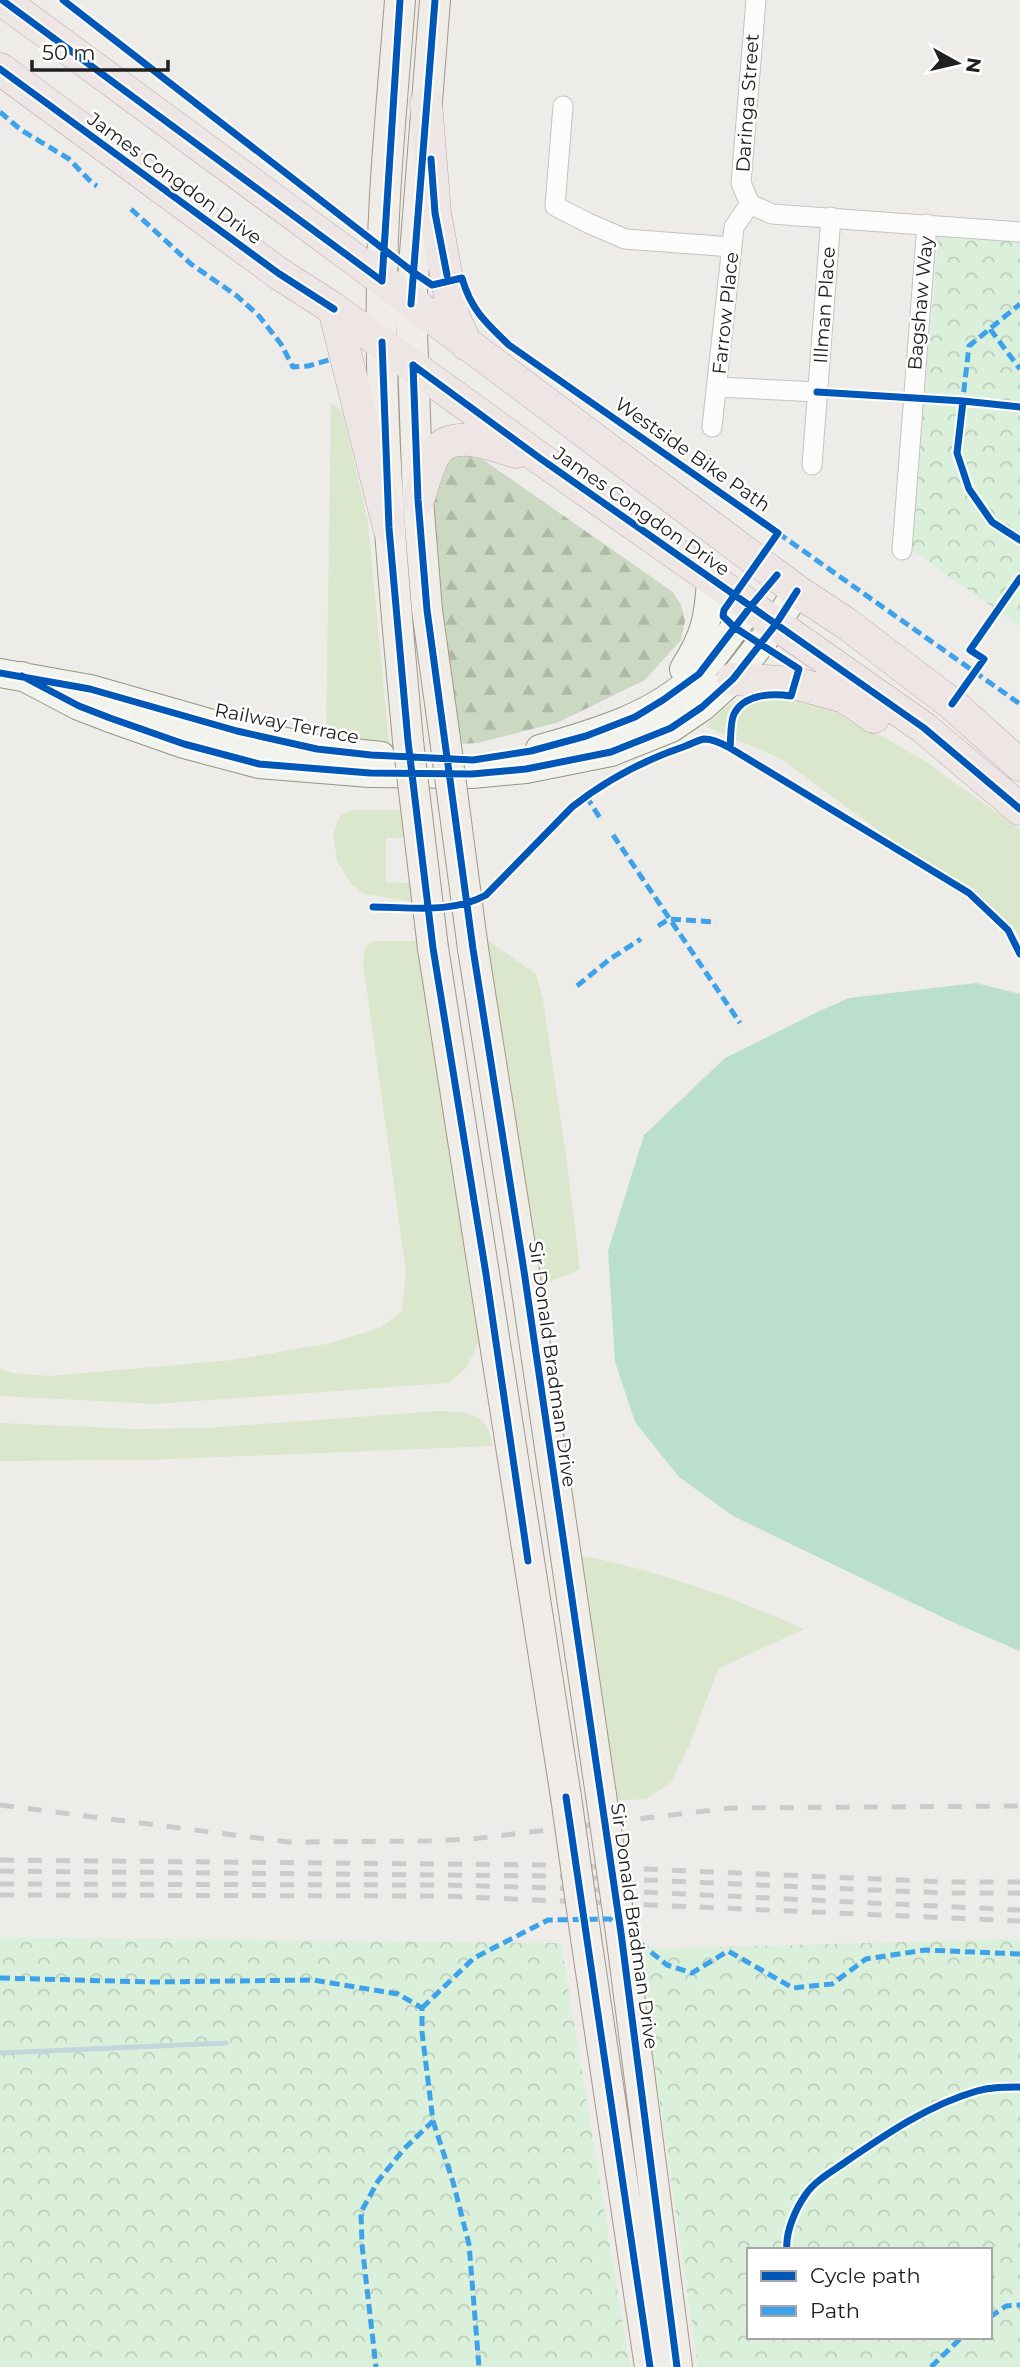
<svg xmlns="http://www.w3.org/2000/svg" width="1020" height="2367" font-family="Montserrat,sans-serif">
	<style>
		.grass { fill: #dbe7cc }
		.forest { fill: url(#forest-firs) }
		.park { fill: url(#park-crowns); fill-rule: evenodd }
		.pitch { fill: #badfcf }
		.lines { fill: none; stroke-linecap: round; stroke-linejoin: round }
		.stream { stroke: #c1d7dc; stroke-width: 5 }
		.minor-casing { stroke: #c4c3c1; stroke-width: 21 }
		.secondary-casing { stroke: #959583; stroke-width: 30 }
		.primary-casing { stroke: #a29888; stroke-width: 32 }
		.trunk-casing { stroke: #bfa4ac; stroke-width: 33 }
		.minor { stroke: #fcfcfc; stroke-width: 19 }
		.secondary { stroke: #f2f3ec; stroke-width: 28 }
		.primary { stroke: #f0ece7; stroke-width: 30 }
		.trunk { stroke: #ede6e4; stroke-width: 32 }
		.rail { stroke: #cbcbca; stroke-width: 5; stroke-dasharray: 14 14; stroke-linecap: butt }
		.primary-bridge-casing { stroke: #a29888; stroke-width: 32; stroke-linecap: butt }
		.primary-bridge { stroke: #f0ece7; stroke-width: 30 }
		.quiet { stroke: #3da2ea; stroke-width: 5; stroke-dasharray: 10 5; stroke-linecap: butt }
		.cycleway-casing { stroke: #fff; stroke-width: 11 }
		.cycleway { stroke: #0057b8; stroke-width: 7 }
		.labels { text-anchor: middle; stroke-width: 5; stroke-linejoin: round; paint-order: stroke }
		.street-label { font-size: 19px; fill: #202020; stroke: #fff }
	</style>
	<defs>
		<pattern id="forest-firs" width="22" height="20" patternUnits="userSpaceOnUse" patternTransform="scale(1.75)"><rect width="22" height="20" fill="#cbd9c2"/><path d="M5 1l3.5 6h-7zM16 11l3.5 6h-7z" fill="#aebaa6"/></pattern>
		<pattern id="park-crowns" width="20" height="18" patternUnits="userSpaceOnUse" patternTransform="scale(1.75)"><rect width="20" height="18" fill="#dbf0da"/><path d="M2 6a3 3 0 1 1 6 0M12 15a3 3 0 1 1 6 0" fill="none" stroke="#bccebb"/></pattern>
	</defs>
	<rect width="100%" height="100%" fill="#eeece9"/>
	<path class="grass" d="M 331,403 L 342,410 L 368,521 L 389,743 L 326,733 Z
		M 782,690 L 836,709 L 929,764 L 1020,829 L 1020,937 L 1015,930 L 781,759 L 705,726 L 727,706 L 749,694 Z
		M 352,810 L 400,810 L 405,838 L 386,838 L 386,882 L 410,883 L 414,902 L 365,894 L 352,885 L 337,861 L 333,834 L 340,816 Z
		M 482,936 L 536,974 L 543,1000 L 567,1162 L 580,1270 L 538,1286 Z
		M 373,941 L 420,941 L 479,1341 L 467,1367 L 448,1383 L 155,1404 L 0,1396 L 0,1369 L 13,1373 L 49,1376 L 232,1360 L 326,1344 L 380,1328 L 402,1311 L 406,1272 L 363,963 L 364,949 Z
		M 439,1411 C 469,1412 487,1412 493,1446 L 148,1460 L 0,1461 L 0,1423 L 135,1429 L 206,1428 Z
		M 574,1554 C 653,1569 730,1596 804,1629 L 718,1669 L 690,1744 L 670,1784 L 646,1799 L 610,1801 Z"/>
	<path class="forest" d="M 472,452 L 673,592 L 681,605 L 685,621 L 681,640 L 645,680 L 559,722 L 478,743 L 455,744 L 426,501 L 452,454 Z"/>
	<path class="park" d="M 940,235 L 1020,241 L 1020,627 L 909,548 L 924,347 L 929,346 L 937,252 L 932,251 L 933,242 Z
		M 0,1937 L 561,1943 L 630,2367 L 0,2367 Z
		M 1020,1939 L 1020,2367 L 698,2367 L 638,1949 ZM 749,2250 L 990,2250 L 990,2337 L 749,2337 Z"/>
	<path class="pitch" d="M 976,983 L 1020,994 L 1020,1651 L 950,1621 L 733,1516 L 679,1477 L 635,1422 L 615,1362 L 608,1251 L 644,1135 L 725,1058 L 813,1014 L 849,998 Z"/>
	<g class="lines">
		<path class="stream" d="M 0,2053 L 226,2043"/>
		<g class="minor-casing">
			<path id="minor" d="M 756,0 L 741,183 L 750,204 L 772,214 L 1020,232
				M 563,106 L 555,206 L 588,223 L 625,239 L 732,247
				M 717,387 L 817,392
				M 712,427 L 734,227 L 750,204
				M 812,465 L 831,217
				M 902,550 L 927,224"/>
		</g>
		<g class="secondary-casing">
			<path id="secondary" d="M 684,669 C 705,636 709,618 711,580
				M 0,673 L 90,689 L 237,731 L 317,749 L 381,756
				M 22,676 L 79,706 L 110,718 L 184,744 L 259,764 L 370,773 L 472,774 L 526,769 L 611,752 L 671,728 L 702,707 L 733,679 L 776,624 L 797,591
				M 540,749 C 596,733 656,716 698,674 C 716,656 735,626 751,606"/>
		</g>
		<g class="primary-casing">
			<path id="primary" d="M 400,0 C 393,93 383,187 382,280 C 379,434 394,588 408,741
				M 435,0 L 411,304 L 418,500 L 427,610 L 445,739
				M 433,948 L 566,1797
				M 473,949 L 524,1271 L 601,1795
				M 621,1933 L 677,2367
				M 586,1938 L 650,2367"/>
		</g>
		<g class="trunk-casing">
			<path id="trunk" d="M 2,0 L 349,255 L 797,591 L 847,624 L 952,704 L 1020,765
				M 0,69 L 278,273 L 334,309 L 541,459 L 924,728 L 1020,809
				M 426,103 L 435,213 L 454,318 L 467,345
				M 334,309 L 389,528
				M 418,500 C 423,486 427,470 433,457 C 448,426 492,445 516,452
				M 733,679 L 795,683 L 845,697 L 874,717"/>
		</g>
		<use href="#minor" class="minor"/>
		<use href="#secondary" class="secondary"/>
		<use href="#primary" class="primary"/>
		<use href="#trunk" class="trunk"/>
		<path class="rail" d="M 0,1805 L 289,1842 L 427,1841 L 472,1839 L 730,1808 L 1020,1806
			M 0,1860 L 552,1865 L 946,1882 L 1020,1882
			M 0,1871 L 553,1876 L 944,1893 L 1020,1893
			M 0,1884 L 444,1885 L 557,1888 L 1020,1910
			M 0,1895 L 444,1896 L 1020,1921"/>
		<g class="primary-bridge-casing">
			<path id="primary-bridge" d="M 445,739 L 473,949
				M 408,741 L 433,948
				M 601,1795 L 621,1933
				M 566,1797 L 586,1938"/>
		</g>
		<use href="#primary-bridge" class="primary-bridge"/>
		<path class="quiet" d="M 0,112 L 21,130 L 69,159 L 92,183 L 97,186
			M 131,209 L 191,264 L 237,296 L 259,316 L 281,344 L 293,367 L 308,366 L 329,360
			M 990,329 L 1020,369
			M 962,407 L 969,346 L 1020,304
			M 778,533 L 1020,704
			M 586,796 L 600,818
			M 613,835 L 740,1023
			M 658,926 L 669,919 L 716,922
			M 577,986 L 610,959 L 641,939
			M 0,1978 L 150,1982 L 313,1980 L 398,1994 L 422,2008 L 422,2032 L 433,2121 L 404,2149 L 378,2181 L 361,2212 L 362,2245 L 376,2367
			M 422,2008 L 474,1958 L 548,1920 L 610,1919 L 667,1965 L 692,1973 L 728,1951 L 793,1988 L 832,1984 L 866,1959 L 925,1950 L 1020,1954
			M 433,2121 L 453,2182 L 469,2244 L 479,2367
			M 990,2317 L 1006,2306 L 1020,2305
			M 931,2367 L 962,2337"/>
		<g class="cycleway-casing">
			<path id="cycleway" d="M 2,0 L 382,281
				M 63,0 L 413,272 L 432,285 L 462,278 C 471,310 486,323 509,345 L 778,533 L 724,610 L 723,616 L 734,627 L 799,669 L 791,696 C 772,693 744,694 734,714 C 730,722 731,739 730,748
				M 0,69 L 278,273 L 334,309
				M 431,159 L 435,213 L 447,275
				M 382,281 L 400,0
				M 411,304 L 435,0
				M 382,342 L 389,528 L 408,741 L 433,948 L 486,1274 L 528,1561
				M 413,365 L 418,500 L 427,610 L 473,949 L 524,1271 L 621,1933 L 677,2367
				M 413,365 L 541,459 L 924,728 L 1020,809
				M 817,392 L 963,401 L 1020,407
				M 963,401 L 957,453 L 969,489 L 992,522 L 1020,540
				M 0,673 L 90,689 L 237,731 L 317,749 L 371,755 L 473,760 L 531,751 L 586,736 L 635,717 L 663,700 L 699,674 L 751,606 L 777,575
				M 22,676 L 79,706 L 110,718 L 184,744 L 259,764 L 370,773 L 472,774 L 526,769 L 611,752 L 671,728 L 702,707 L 733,679 L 776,624 L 797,591
				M 952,704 L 984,659 L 970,650 L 1020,578
				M 373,907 C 411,907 452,914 486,895 L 572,807 C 606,780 642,761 683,747 C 689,745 698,740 704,739 C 713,739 723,744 730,748 L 969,893 L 1008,930 L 1020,954
				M 566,1797 L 650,2367
				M 787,2250 C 785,2232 796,2208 806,2194 C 815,2181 831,2172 844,2163 C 885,2135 928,2105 977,2091 C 991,2087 1005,2087 1020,2087"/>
		</g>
		<use href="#cycleway" class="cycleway"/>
	</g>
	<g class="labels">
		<g class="street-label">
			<text transform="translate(747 103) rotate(-86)" y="7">Daringa Street</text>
			<text transform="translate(175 178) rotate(36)" y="7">James Congdon Drive</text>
			<text transform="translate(920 303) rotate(-85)" y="7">Bagshaw Way</text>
			<text transform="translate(824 305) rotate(-86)" y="7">Illman Place</text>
			<text transform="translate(725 313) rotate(-84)" y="7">Farrow Place</text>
			<text transform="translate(693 454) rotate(35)" y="7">Westside Bike Path</text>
			<text transform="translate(642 511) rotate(35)" y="7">James Congdon Drive</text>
			<text transform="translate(287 723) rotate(11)" y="7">Railway Terrace</text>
			<text transform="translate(553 1364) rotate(82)" y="7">Sir Donald Bradman Drive</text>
			<text transform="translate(635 1926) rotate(82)" y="7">Sir Donald Bradman Drive</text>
		</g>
	</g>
	<rect x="747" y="2248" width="245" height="91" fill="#ffffff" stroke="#a6a6a6" stroke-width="2"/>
	<rect x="761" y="2271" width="35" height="10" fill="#0057b8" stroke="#a6a6a6" stroke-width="2"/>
	<text x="810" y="2283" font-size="21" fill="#202020">Cycle path</text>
	<rect x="761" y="2306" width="35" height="10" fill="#3da2ea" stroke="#a6a6a6" stroke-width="2"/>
	<text x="810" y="2318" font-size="21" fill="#202020">Path</text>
	<g transform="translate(957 63) rotate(98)" stroke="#ffffff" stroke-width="5" paint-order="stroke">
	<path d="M0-5L12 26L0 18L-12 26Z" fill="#202020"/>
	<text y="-10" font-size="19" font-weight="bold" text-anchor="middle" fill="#202020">N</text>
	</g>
	<path d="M32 60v10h136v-10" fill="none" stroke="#202020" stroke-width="3.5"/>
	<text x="42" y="60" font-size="21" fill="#202020" stroke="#ffffff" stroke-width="5" paint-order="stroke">50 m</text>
</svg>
